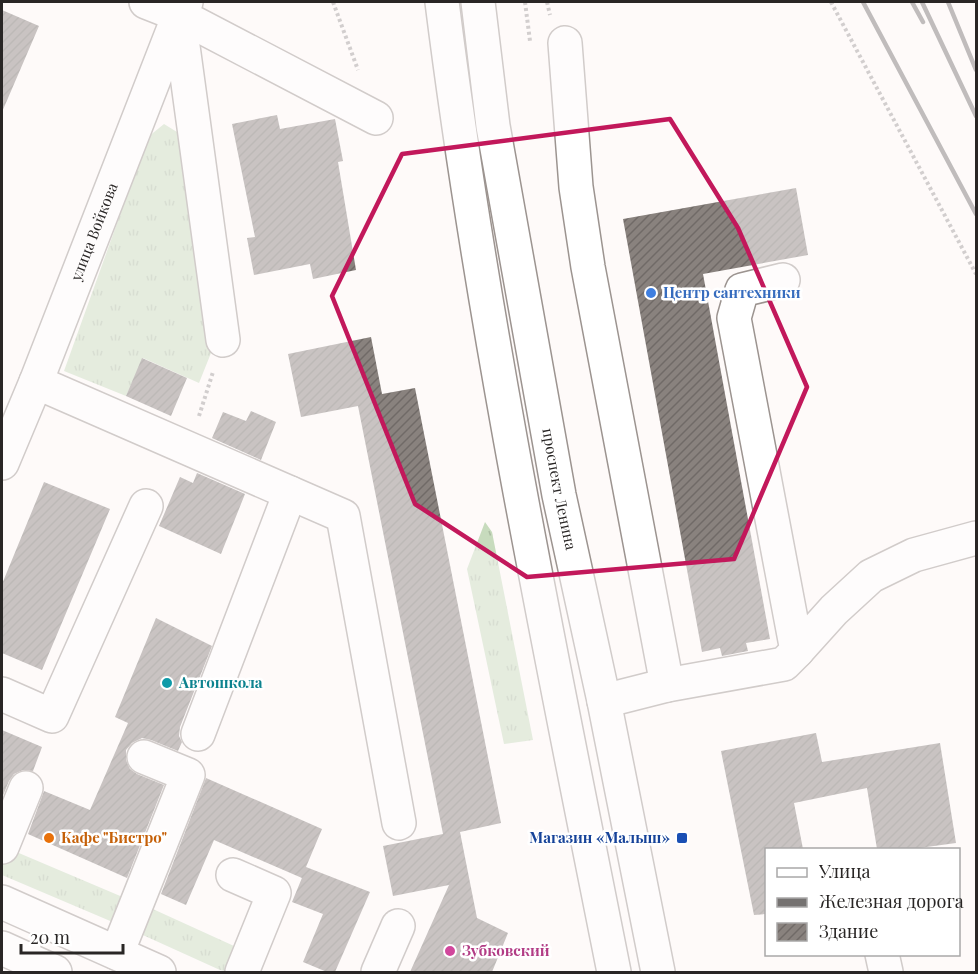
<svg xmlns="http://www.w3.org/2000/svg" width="978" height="974" font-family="'Playfair Display',serif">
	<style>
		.grass { fill: url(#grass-tufts) }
		.building { fill: url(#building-hatch) }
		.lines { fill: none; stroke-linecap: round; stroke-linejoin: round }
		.minor-casing { stroke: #9c9490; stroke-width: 36 }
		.major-casing { stroke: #9c9490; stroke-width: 36 }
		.highway-casing { stroke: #9c9490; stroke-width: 36 }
		.path { stroke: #9e9a99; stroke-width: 4; stroke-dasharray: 3 3; stroke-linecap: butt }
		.minor { stroke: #fff; stroke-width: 33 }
		.major { stroke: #fff; stroke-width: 33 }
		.highway { stroke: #fff; stroke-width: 33 }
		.rail { stroke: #757271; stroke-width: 4.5 }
		.marked { fill: none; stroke: #c2185b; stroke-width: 4.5; stroke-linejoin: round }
		.shop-dot { fill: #3f7fe0; stroke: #fff; stroke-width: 2 }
		.culture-dot { fill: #0f9aa8; stroke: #fff; stroke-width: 2 }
		.food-dot { fill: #e8710a; stroke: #fff; stroke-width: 2 }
		.transit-dot { fill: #1a4fb4; stroke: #fff; stroke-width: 2 }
		.hotel-dot { fill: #d1479c; stroke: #fff; stroke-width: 2 }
		.labels { text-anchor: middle; stroke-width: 5; stroke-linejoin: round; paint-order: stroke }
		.street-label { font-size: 15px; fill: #292625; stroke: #fff }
		.shop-label { font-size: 15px; font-weight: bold; fill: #366cbe; stroke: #fff; text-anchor: start }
		.culture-label { font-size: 15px; font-weight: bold; fill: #0d838f; stroke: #fff; text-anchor: start }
		.food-label { font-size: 15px; font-weight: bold; fill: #c56008; stroke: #fff; text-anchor: start }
		.transit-label { font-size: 15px; font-weight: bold; fill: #164399; stroke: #fff; text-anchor: end }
		.hotel-label { font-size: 15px; font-weight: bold; fill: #b23c85; stroke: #fff; text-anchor: start }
	</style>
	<defs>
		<pattern id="grass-tufts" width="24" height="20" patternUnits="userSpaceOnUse" patternTransform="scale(1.5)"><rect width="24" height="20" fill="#c7dbbd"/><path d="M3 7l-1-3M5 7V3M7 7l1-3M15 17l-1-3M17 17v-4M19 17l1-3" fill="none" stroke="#abbca2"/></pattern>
		<pattern id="building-hatch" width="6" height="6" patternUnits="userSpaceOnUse" patternTransform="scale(1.5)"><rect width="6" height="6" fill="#89827e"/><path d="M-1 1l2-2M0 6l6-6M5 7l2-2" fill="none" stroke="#706a67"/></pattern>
	</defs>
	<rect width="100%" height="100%" fill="#fefaf9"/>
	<path class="grass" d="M 164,124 L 177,132 L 211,353 L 199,383 L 143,358 L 126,396 L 64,371 L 148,137 Z
		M 485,522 L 492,532 L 533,740 L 504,744 L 467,569 Z
		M 7,848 L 132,901 L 122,926 L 2,875 L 2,861 Z
		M 144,905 L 245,951 L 226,971 L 220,970 L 134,931 Z"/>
	<path class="building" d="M 2,10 L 39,26 L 2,112 Z
		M 277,115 L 280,129 L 335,119 L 343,161 L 338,162 L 356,270 L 313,279 L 310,264 L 254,275 L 247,238 L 255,237 L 232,124 Z
		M 796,188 L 808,255 L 703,274 L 770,639 L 746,643 L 748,651 L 722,656 L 720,648 L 702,652 L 623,219 Z
		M 371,337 L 382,394 L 415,388 L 501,823 L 460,832 L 477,918 L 508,933 L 492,972 L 410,972 L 449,885 L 393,896 L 383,846 L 443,834 L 358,406 L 301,417 L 288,354 Z
		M 142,358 L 187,378 L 171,416 L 126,396 Z
		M 251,411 L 276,422 L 261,460 L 212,438 L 223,412 L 246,421 Z
		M 197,473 L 245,494 L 221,554 L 159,526 L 180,477 L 193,483 Z
		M 44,482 L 110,509 L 42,670 L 2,653 L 2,584 Z
		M 156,618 L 212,646 L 180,727 L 179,736 L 182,742 L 178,751 L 151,740 L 142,738 L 132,743 L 126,750 L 126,760 L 130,769 L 137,774 L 164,785 L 127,878 L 28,834 L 44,791 L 90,810 L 128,723 L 115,717 Z
		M 2,730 L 42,747 L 33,771 L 23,770 L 14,774 L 9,781 L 2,798 Z
		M 816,733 L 822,762 L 940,743 L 956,843 L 912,849 L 877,849 L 867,788 L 794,803 L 803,849 L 766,849 L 766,914 L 754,915 L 721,751 Z
		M 206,778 L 322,829 L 306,867 L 370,892 L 335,972 L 327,972 L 303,962 L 323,914 L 292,902 L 304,873 L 302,878 L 214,840 L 186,905 L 161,894 Z"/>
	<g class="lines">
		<g class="minor-casing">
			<g id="minor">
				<path d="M 146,2 L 179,15 L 376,118"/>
				<path d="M 179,17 L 223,340"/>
				<path d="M 565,43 L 576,187 L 588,267 L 667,685"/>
				<path d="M 36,382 L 343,516 L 399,823"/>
				<path id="s1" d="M 2,463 L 36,382 L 179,15 L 186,2"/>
				<path d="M 797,651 L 834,610 L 871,576 L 914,555 L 976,538"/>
				<path d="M 2,694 L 52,716 L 146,506"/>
				<path d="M 604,701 L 667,685 L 784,664 L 797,651 L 734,318 L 742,290 L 783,280"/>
				<path d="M 198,734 L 290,493"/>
				<path d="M 2,847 L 26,788"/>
				<path d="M 233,875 L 274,893 L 242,972"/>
				<path d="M 117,953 L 188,775 L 144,757"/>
				<path d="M 882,954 L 886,972"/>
				<path d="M 378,972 L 398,926"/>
			</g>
		</g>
		<g class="major-casing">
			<path id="major" d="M 2,902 L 159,972
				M 2,948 L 55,972"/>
		</g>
		<g class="highway-casing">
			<g id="highway">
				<path d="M 442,2 C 483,328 550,650 614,972"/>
				<path id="s2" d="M 478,2 L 493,126 L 559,495 L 604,701 L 658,972"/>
			</g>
		</g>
		<path class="path" d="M 333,2 L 358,70
			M 525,2 L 530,41
			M 547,2 L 550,15
			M 831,2 L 976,274
			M 199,416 L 213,372"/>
		<use href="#minor" class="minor"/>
		<use href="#major" class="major"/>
		<use href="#highway" class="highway"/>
		<path class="rail" d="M 863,2 L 976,214
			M 912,2 L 923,22
			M 922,2 L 976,116
			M 948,2 L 976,70"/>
	</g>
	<path d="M0 0H978V974H0ZM 670,119 L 738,228 L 807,387 L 734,559 L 527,577 L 415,504 L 332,296 L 402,154 Z" fill="#fefaf9" fill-opacity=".55" fill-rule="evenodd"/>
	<path class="marked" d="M 670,119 L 738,228 L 807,387 L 734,559 L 527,577 L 415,504 L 332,296 L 402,154 Z"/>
	<circle class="shop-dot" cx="651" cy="293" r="6"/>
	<circle class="culture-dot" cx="167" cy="683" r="6"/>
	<circle class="food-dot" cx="49" cy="838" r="6"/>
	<rect class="transit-dot" x="676" y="832" width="12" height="12" rx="3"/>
	<circle class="hotel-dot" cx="450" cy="951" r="6"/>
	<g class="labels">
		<g class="street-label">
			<text dy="5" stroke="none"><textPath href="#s1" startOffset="249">улица Войкова</textPath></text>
			<text dy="5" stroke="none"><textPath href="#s2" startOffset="494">проспект Ленина</textPath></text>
		</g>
		<g class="shop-label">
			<text x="663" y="298">Центр сантехники</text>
		</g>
		<g class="culture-label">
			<text x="179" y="688">Автошкола</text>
		</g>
		<g class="food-label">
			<text x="61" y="843">Кафе "Бистро"</text>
		</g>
		<g class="transit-label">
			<text x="670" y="843">Магазин «Малыш»</text>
		</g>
		<g class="hotel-label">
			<text x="462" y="956">Зубковский</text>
		</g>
	</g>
	<rect width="978" height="974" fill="none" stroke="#292625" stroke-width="6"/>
	<rect x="765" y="848" width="195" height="108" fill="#ffffff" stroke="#a9a8a8" stroke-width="1.5"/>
	<rect x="777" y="868" width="30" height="9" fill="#ffffff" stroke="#a9a8a8" stroke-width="1.5"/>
	<text x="819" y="878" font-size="18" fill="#292625">Улица</text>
	<rect x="777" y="898" width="30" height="9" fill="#757271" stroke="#a9a8a8" stroke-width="1.5"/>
	<text x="819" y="908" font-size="18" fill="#292625">Железная дорога</text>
	<rect x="777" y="923" width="30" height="18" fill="url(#building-hatch)" stroke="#a9a8a8" stroke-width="1.5"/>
	<text x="819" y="938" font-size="18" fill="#292625">Здание</text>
	<path d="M21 944v9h102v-9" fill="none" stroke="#292625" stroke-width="3"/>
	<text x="30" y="944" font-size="18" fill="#292625" stroke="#ffffff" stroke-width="4.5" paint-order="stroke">20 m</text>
</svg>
